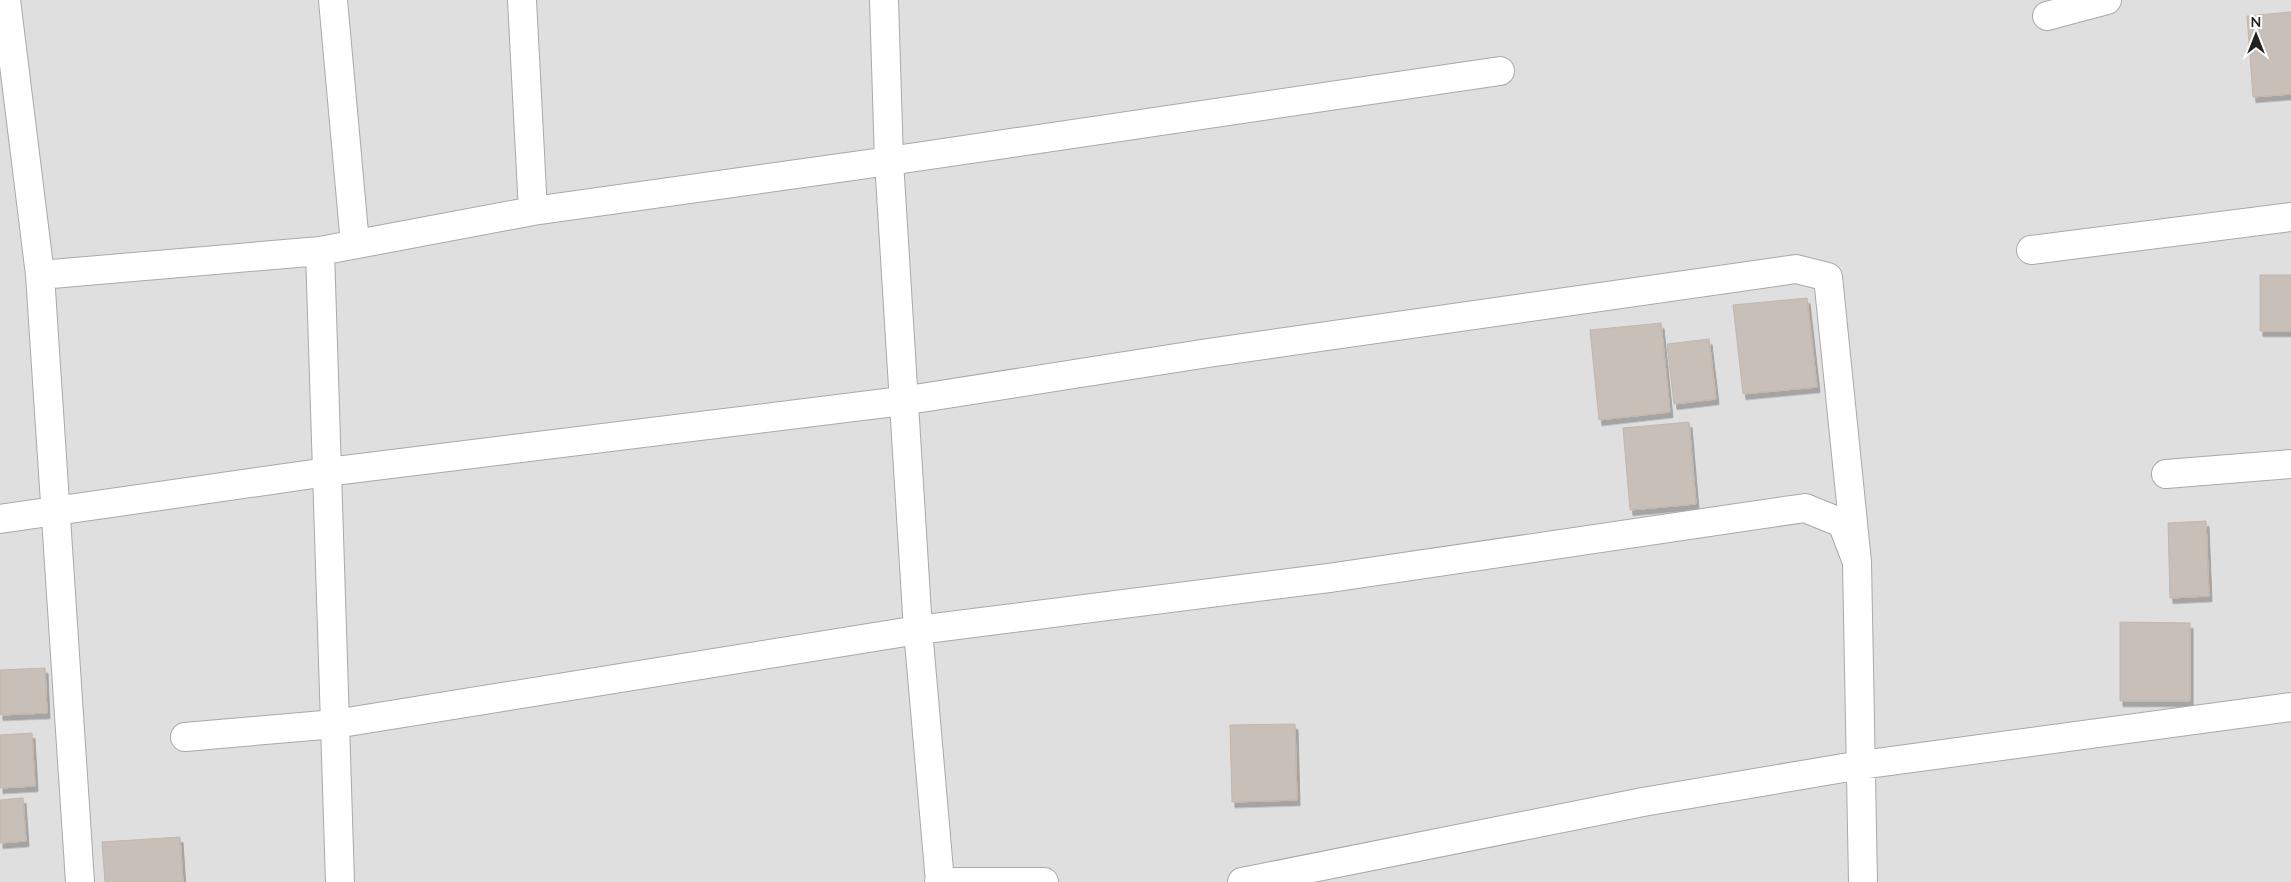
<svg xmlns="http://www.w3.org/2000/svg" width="2291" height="882" font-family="Lato,sans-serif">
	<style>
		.residential { fill: #e0dfdf }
		.building { fill: #c7bfb8; stroke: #c4b6ab; filter: url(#shadow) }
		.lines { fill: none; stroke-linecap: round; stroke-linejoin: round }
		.street-casing { stroke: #a9a9a9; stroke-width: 30 }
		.street { stroke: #fff; stroke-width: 28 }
	</style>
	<defs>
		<filter id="shadow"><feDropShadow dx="3" dy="5.5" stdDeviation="0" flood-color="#0004"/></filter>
	</defs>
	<rect width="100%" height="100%" fill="#f2efe9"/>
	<path class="residential" d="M 0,0 L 2291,0 L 2291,882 L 0,882 Z"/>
	<path class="building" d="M 2291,12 L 2291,94 L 2253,97 L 2247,16 Z
		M 2260,275 L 2291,275 L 2291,331 L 2260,331 Z
		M 1807,298 L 1817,387 L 1743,394 L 1733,305 Z
		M 1661,323 L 1670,412 L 1599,420 L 1590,330 Z
		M 1709,339 L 1716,399 L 1674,404 L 1667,344 Z
		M 1689,422 L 1696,504 L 1630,510 L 1623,428 Z
		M 2206,521 L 2209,596 L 2170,598 L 2168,523 Z
		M 2120,622 L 2190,623 L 2190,701 L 2120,701 Z
		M 45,668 L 47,713 L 0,715 L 0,670 Z
		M 1295,724 L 1297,800 L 1232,802 L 1230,725 Z
		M 32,733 L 35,786 L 0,788 L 0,735 Z
		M 23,798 L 26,841 L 0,843 L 0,800 Z
		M 180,837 L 183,882 L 105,882 L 102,842 Z"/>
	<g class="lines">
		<g class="street-casing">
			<path id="street" d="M 6,0 L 40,275 L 80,882
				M 333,0 L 355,244
				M 522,0 L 533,211
				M 884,0 L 889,161 L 1500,71
				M 2047,16 L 2107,0
				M 2031,250 L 2291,217
				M 40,275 L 320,251
				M 2166,474 L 2291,464
				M 0,519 L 327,472 L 902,401 L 1208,353 L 1796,269 L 1828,277 L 1857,562
				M 185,737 L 335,724 L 918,630 L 1329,578 L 1805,508 L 1842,523 L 1857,562 L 1863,882
				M 340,882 L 320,251 L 533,211 L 889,161 L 918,630 L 940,882
				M 939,882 L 1044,882
				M 1242,882 L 1643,802 L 1861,765 L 2291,707"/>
		</g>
		<use href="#street" class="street"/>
	</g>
	<g transform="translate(2256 35)" stroke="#ffffff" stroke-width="4" paint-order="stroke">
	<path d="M0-4L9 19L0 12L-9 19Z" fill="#222222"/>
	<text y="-8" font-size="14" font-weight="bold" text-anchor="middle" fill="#222222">N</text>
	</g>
</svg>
